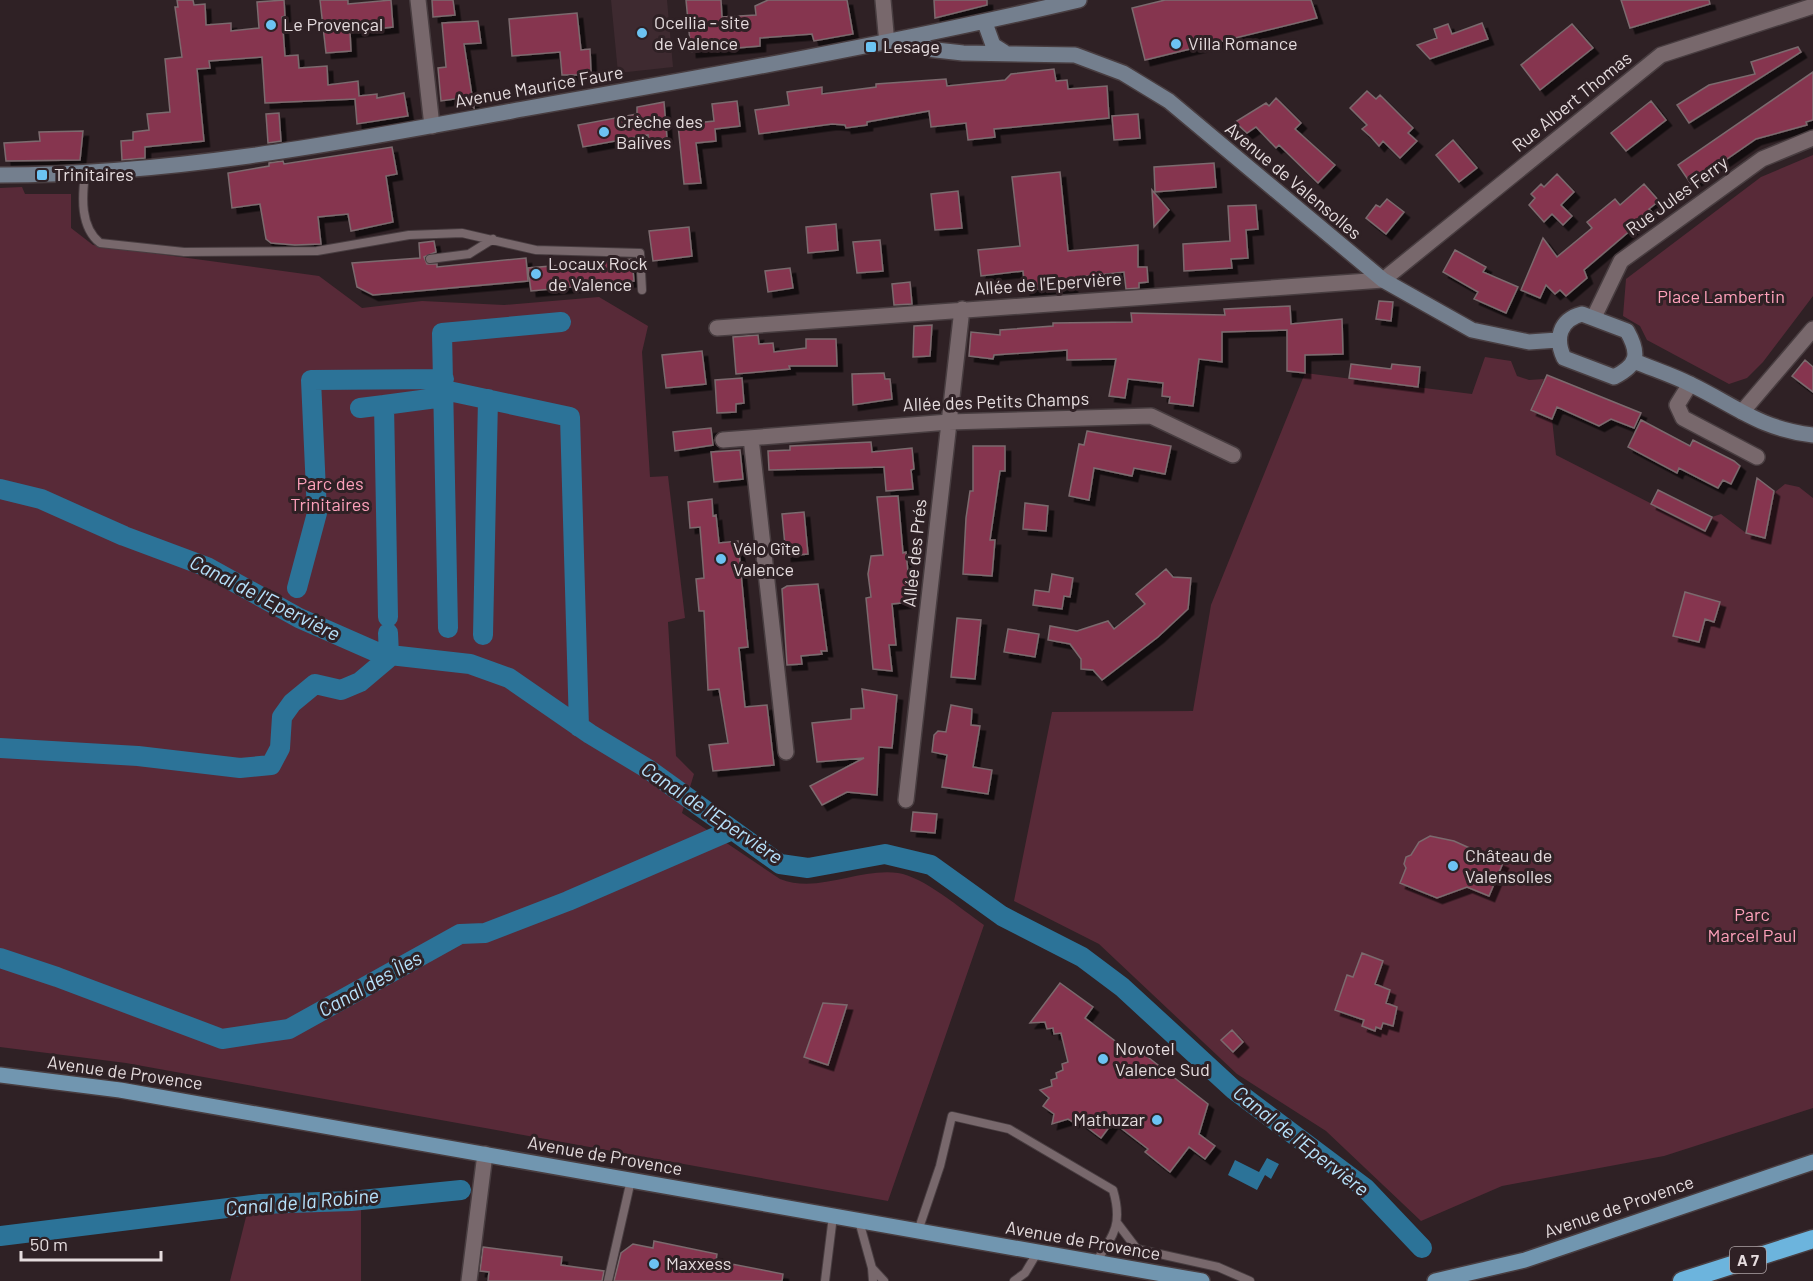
<svg xmlns="http://www.w3.org/2000/svg" width="1813" height="1281" font-family="Barlow,sans-serif">
	<style>
		.built { fill: #3e2a30 }
		.green { fill: #582a38 }
		.water { fill: #2c7398 }
		.lines { fill: none; stroke-linecap: round; stroke-linejoin: round }
		.canal { stroke: #2c7398; stroke-width: 20 }
		.building { fill: #863650; stroke: #7b6a6e; stroke-width: 1.5; filter: url(#shadow) }
		.lane-casing { stroke: #483d40; stroke-width: 10 }
		.street-casing { stroke: #483d40; stroke-width: 18 }
		.secondary-casing { stroke: #483d40; stroke-width: 18 }
		.primary-casing { stroke: #483d40; stroke-width: 18 }
		.highway-casing { stroke: #483d40; stroke-width: 21 }
		.lane { stroke: #78686c; stroke-width: 8 }
		.street { stroke: #78686c; stroke-width: 15 }
		.secondary { stroke: #747f8e; stroke-width: 15 }
		.primary { stroke: #7196b0; stroke-width: 15 }
		.highway { stroke: #6cb4dd; stroke-width: 18 }
		.poi-dot { fill: #6cc3f2; stroke: #2f2125; stroke-width: 2 }
		.labels { text-anchor: middle; stroke-width: 6; stroke-linejoin: round; paint-order: stroke }
		.shield { fill: #2f2125; stroke: #aea4a6; stroke-width: 1.5 }
		.shield-label { font-size: 16px; font-weight: bold; fill: #e5dcde }
		.poi-label { font-size: 18px; fill: #e5dcde; stroke: #2f2125; text-anchor: start }
		.street-label { font-size: 18px; fill: #e5dcde; stroke: #2f2125 }
		.park-label { font-size: 18px; fill: #fda0ba; stroke: #2f2125 }
		.water-label { font-size: 20px; font-style: italic; fill: #b7e2fc; stroke: #2f2125 }
	</style>
	<defs>
		<filter id="shadow"><feDropShadow dx="5.5" dy="5.5" stdDeviation="0" flood-color="#0009"/></filter>
	</defs>
	<rect width="100%" height="100%" fill="#2f2125"/>
	<path class="built" d="M 611,0 L 667,0 L 673,67 L 618,73 Z"/>
	<path class="green" d="M 1813,155 L 1813,296 L 1763,362 L 1747,378 L 1729,384 L 1647,340 L 1640,326 L 1623,316 L 1626,279 L 1761,177 Z
		M 22,187 L 25,194 L 71,194 L 71,228 L 93,245 L 319,276 L 362,308 L 422,301 L 504,305 L 599,297 L 648,326 L 642,352 L 650,477 L 668,476 L 685,618 L 668,622 L 676,756 L 694,774 L 682,813 L 780,879 C 818,894 858,868 898,873 C 924,877 961,909 984,925 L 888,1201 L 126,1063 L 0,1047 L 0,188 Z
		M 1485,357 L 1511,361 L 1517,376 L 1529,380 L 1544,379 L 1531,409 L 1552,419 L 1556,455 L 1705,531 L 1712,517 L 1721,514 L 1746,533 L 1765,538 L 1774,493 L 1785,484 L 1799,487 L 1813,498 L 1813,1108 L 1664,1156 L 1502,1186 L 1421,1221 L 1326,1131 L 1237,1074 L 1099,944 L 1014,901 L 1052,712 L 1193,711 L 1211,605 L 1305,373 L 1472,394 Z
		M 361,1204 L 361,1281 L 230,1281 L 248,1209 Z"/>
	<path class="water" d="M 1267,1158 L 1279,1164 L 1271,1179 L 1265,1175 L 1257,1190 L 1228,1175 L 1235,1160 L 1259,1172 Z"/>
	<g class="lines">
		<path class="canal" d="M 444,390 L 570,417 L 579,727
			M 360,408 L 384,405
			M 0,489 L 41,499 L 124,536 L 207,567 L 299,618 L 381,654 L 470,664 L 509,678 L 590,734 L 648,769 L 780,864 L 808,868 L 885,854 L 931,865 L 1002,916 L 1082,957 L 1122,987 L 1233,1089 L 1365,1188 L 1422,1248
			M 297,588 L 317,513 L 311,380 L 444,379
			M 388,617 L 384,405 L 444,397
			M 448,628 L 442,333 L 561,322
			M 388,633 L 389,655
			M 483,635 L 488,399
			M 0,748 L 138,756 L 240,768 L 271,765 L 280,748 L 282,717 L 292,703 L 315,684 L 341,690 L 360,682 L 392,655
			M 0,958 L 57,977 L 222,1039 L 289,1029 L 460,934 L 485,933 L 568,901 L 732,830
			M 0,1236 L 260,1204 L 351,1201 L 461,1190"/>
	</g>
	<path class="building" d="M 177,0 L 193,0 L 194,5 L 205,4 L 206,25 L 231,23 L 231,31 L 259,28 L 257,2 L 284,0 L 285,16 L 282,17 L 285,56 L 298,55 L 299,68 L 327,66 L 328,85 L 358,81 L 359,96 L 377,94 L 377,98 L 404,93 L 408,116 L 357,124 L 355,99 L 265,103 L 262,57 L 209,61 L 210,68 L 197,69 L 204,141 L 145,147 L 145,158 L 122,160 L 121,141 L 133,140 L 133,132 L 149,130 L 147,114 L 170,112 L 165,59 L 182,57 L 175,7 L 178,7 Z
		M 320,0 L 348,0 L 348,4 L 391,0 L 393,27 L 350,32 L 351,51 L 326,53 Z
		M 432,0 L 453,0 L 455,15 L 433,17 Z
		M 686,0 L 721,0 L 722,17 L 756,15 L 755,6 L 768,0 L 847,0 L 853,34 L 814,41 L 812,34 L 760,38 L 760,46 L 691,52 Z
		M 934,0 L 987,0 L 987,5 L 935,18 Z
		M 1165,0 L 1311,0 L 1317,18 L 1145,60 L 1132,8 Z
		M 1621,0 L 1709,0 L 1710,4 L 1630,28 Z
		M 577,13 L 581,50 L 590,49 L 591,71 L 582,72 L 582,75 L 562,75 L 560,52 L 512,56 L 509,19 Z
		M 478,21 L 481,43 L 464,44 L 474,108 L 461,98 L 441,101 L 438,68 L 446,67 L 442,23 Z
		M 1482,23 L 1488,39 L 1430,59 L 1417,45 L 1437,38 L 1434,29 L 1448,24 L 1452,34 Z
		M 1572,24 L 1593,48 L 1540,90 L 1521,65 Z
		M 1798,47 L 1801,52 L 1689,123 L 1677,105 L 1709,85 L 1755,74 L 1751,62 Z
		M 1054,69 L 1056,81 L 1067,80 L 1068,89 L 1107,86 L 1109,118 L 994,129 L 995,137 L 968,140 L 966,123 L 931,127 L 929,111 L 867,122 L 867,125 L 846,128 L 845,125 L 832,124 L 759,134 L 755,110 L 789,105 L 787,92 L 822,87 L 822,94 L 876,87 L 876,84 L 946,79 L 947,86 L 1005,80 L 1011,74 Z
		M 1813,72 L 1813,120 L 1806,122 L 1807,125 L 1756,139 L 1691,184 L 1678,165 Z
		M 1367,91 L 1376,99 L 1380,95 L 1413,128 L 1408,133 L 1417,141 L 1400,158 L 1383,141 L 1379,146 L 1371,137 L 1362,129 L 1367,125 L 1350,108 Z
		M 1276,98 L 1301,123 L 1295,129 L 1335,165 L 1318,183 L 1279,145 L 1276,148 L 1256,127 L 1247,133 L 1235,122 L 1266,103 L 1269,106 Z
		M 737,101 L 740,126 L 715,129 L 716,141 L 696,143 L 701,183 L 684,184 L 678,125 L 714,121 L 712,104 Z
		M 1651,101 L 1666,120 L 1626,151 L 1611,133 Z
		M 664,102 L 667,138 L 649,141 L 648,135 L 583,147 L 578,125 L 637,114 L 637,107 Z
		M 279,113 L 281,141 L 268,143 L 266,114 Z
		M 1138,114 L 1140,138 L 1114,140 L 1112,116 Z
		M 83,131 L 80,160 L 6,161 L 4,143 L 40,141 L 39,132 Z
		M 1453,140 L 1477,168 L 1459,182 L 1436,155 Z
		M 392,147 L 397,174 L 386,176 L 393,222 L 351,231 L 348,214 L 318,217 L 321,244 L 295,245 L 271,243 L 266,239 L 260,204 L 232,208 L 228,173 L 269,166 L 269,163 L 283,161 L 284,164 Z
		M 1214,163 L 1216,187 L 1155,192 L 1154,167 Z
		M 1060,172 L 1068,251 L 1138,245 L 1138,267 L 1147,267 L 1148,282 L 1139,283 L 1139,288 L 1126,289 L 1124,272 L 1071,278 L 1072,287 L 1025,290 L 1023,271 L 981,276 L 978,250 L 1020,246 L 1012,177 Z
		M 1557,174 L 1574,192 L 1561,205 L 1572,216 L 1563,225 L 1552,214 L 1544,222 L 1529,205 L 1535,198 L 1531,194 L 1541,184 L 1544,187 Z
		M 1644,184 L 1659,201 L 1649,209 L 1652,212 L 1584,270 L 1587,278 L 1566,296 L 1560,290 L 1555,294 L 1546,285 L 1540,298 L 1521,290 L 1543,238 L 1557,257 L 1592,228 L 1587,222 L 1615,199 L 1620,205 Z
		M 1152,190 L 1169,210 L 1154,227 Z
		M 958,191 L 962,228 L 935,230 L 931,194 Z
		M 1387,199 L 1404,212 L 1386,234 L 1366,218 L 1376,205 L 1380,207 Z
		M 1256,205 L 1258,229 L 1246,230 L 1248,258 L 1231,259 L 1232,268 L 1184,271 L 1183,244 L 1230,241 L 1228,206 Z
		M 836,224 L 838,250 L 808,253 L 806,227 Z
		M 689,227 L 692,256 L 653,261 L 649,231 Z
		M 880,240 L 883,271 L 857,273 L 853,242 Z
		M 434,241 L 436,252 L 424,257 L 427,264 L 437,264 L 437,267 L 526,258 L 528,281 L 373,295 L 357,287 L 352,263 L 420,258 L 419,243 Z
		M 1455,250 L 1486,267 L 1483,272 L 1518,287 L 1506,313 L 1474,299 L 1478,292 L 1443,272 Z
		M 632,259 L 634,281 L 531,291 L 528,268 Z
		M 790,268 L 793,288 L 768,292 L 765,271 Z
		M 910,282 L 912,304 L 894,305 L 892,284 Z
		M 1379,301 L 1393,302 L 1391,321 L 1376,319 Z
		M 1290,306 L 1291,324 L 1342,319 L 1343,354 L 1305,355 L 1305,373 L 1287,371 L 1287,330 L 1222,332 L 1222,362 L 1199,359 L 1193,406 L 1169,403 L 1170,397 L 1162,396 L 1163,383 L 1128,379 L 1125,398 L 1109,396 L 1116,359 L 1067,360 L 1067,350 L 994,355 L 993,359 L 969,356 L 971,332 L 1000,335 L 1000,330 L 1053,326 L 1053,323 L 1132,322 L 1131,313 L 1225,315 L 1224,309 Z
		M 932,325 L 930,356 L 913,357 L 914,326 Z
		M 758,335 L 759,344 L 773,343 L 774,352 L 806,348 L 806,339 L 836,339 L 837,366 L 789,366 L 790,369 L 736,374 L 733,337 Z
		M 702,351 L 706,384 L 666,388 L 662,355 Z
		M 1805,360 L 1813,367 L 1813,392 L 1792,376 Z
		M 1351,364 L 1391,369 L 1392,364 L 1420,367 L 1418,387 L 1349,378 Z
		M 884,373 L 885,379 L 890,379 L 892,399 L 853,405 L 852,374 Z
		M 1547,375 L 1641,413 L 1634,428 L 1611,419 L 1599,426 L 1557,407 L 1552,419 L 1531,410 Z
		M 742,378 L 744,403 L 736,404 L 736,412 L 717,413 L 715,380 Z
		M 1641,420 L 1690,446 L 1693,440 L 1734,461 L 1740,466 L 1731,484 L 1723,480 L 1718,488 L 1679,468 L 1677,473 L 1628,447 Z
		M 711,428 L 713,445 L 675,451 L 673,432 Z
		M 1087,431 L 1171,446 L 1165,474 L 1134,468 L 1132,476 L 1094,468 L 1089,500 L 1069,496 L 1079,444 L 1084,445 Z
		M 871,442 L 872,452 L 912,448 L 914,469 L 911,470 L 913,489 L 886,491 L 884,467 L 769,470 L 768,451 L 790,450 L 790,446 Z
		M 973,446 L 1005,446 L 1005,471 L 1000,471 L 990,540 L 995,540 L 992,576 L 963,574 L 966,518 L 970,491 L 973,491 Z
		M 740,450 L 743,479 L 714,482 L 711,452 Z
		M 1757,478 L 1774,491 L 1765,538 L 1746,533 Z
		M 1658,490 L 1712,517 L 1705,531 L 1651,504 Z
		M 898,496 L 903,553 L 906,552 L 911,602 L 892,604 L 896,645 L 889,645 L 892,671 L 873,669 L 866,598 L 871,597 L 868,574 L 871,556 L 883,555 L 877,497 Z
		M 712,499 L 713,516 L 716,515 L 719,543 L 738,541 L 748,647 L 739,648 L 745,707 L 767,705 L 774,765 L 713,771 L 709,745 L 728,743 L 719,689 L 708,690 L 704,611 L 699,611 L 696,579 L 704,578 L 700,527 L 690,528 L 688,502 Z
		M 1025,503 L 1048,506 L 1046,531 L 1023,529 Z
		M 804,512 L 808,554 L 786,556 L 782,514 Z
		M 1166,569 L 1173,577 L 1191,578 L 1188,609 L 1158,637 L 1102,680 L 1093,670 L 1081,669 L 1081,659 L 1070,644 L 1048,640 L 1050,626 L 1077,631 L 1108,621 L 1114,629 L 1145,604 L 1136,594 Z
		M 1052,574 L 1073,578 L 1070,597 L 1064,596 L 1062,609 L 1033,605 L 1035,590 L 1049,592 Z
		M 818,584 L 827,651 L 821,651 L 822,654 L 801,656 L 802,664 L 787,665 L 782,589 L 787,586 Z
		M 1685,592 L 1720,602 L 1714,622 L 1705,619 L 1699,642 L 1673,636 Z
		M 957,618 L 981,620 L 975,679 L 951,677 Z
		M 1008,629 L 1039,634 L 1035,657 L 1004,652 Z
		M 862,689 L 897,695 L 892,748 L 879,747 L 877,795 L 847,792 L 822,805 L 810,786 L 864,758 L 817,762 L 812,723 L 851,719 L 851,709 L 864,708 Z
		M 951,705 L 972,709 L 971,725 L 980,726 L 973,767 L 992,770 L 988,794 L 942,787 L 947,755 L 932,752 L 934,735 L 938,731 L 946,732 Z
		M 913,812 L 937,814 L 935,833 L 911,831 Z
		M 1430,836 L 1454,841 L 1503,863 L 1489,896 L 1467,887 L 1437,898 L 1400,883 L 1406,868 L 1404,864 L 1406,857 L 1411,855 L 1419,842 Z
		M 1362,953 L 1383,961 L 1375,984 L 1390,990 L 1386,1003 L 1397,1007 L 1393,1026 L 1383,1023 L 1381,1029 L 1376,1027 L 1375,1031 L 1362,1026 L 1364,1020 L 1335,1010 L 1347,975 L 1353,977 Z
		M 1060,983 L 1093,1007 L 1085,1018 L 1131,1053 L 1135,1047 L 1208,1104 L 1199,1134 L 1215,1146 L 1205,1159 L 1189,1147 L 1170,1172 L 1145,1152 L 1148,1149 L 1113,1122 L 1101,1138 L 1076,1119 L 1073,1122 L 1068,1119 L 1052,1124 L 1054,1114 L 1043,1106 L 1049,1098 L 1040,1090 L 1052,1086 L 1051,1080 L 1057,1078 L 1056,1073 L 1063,1070 L 1062,1064 L 1068,1062 L 1061,1033 L 1054,1034 L 1053,1028 L 1047,1029 L 1045,1022 L 1030,1023 Z
		M 823,1003 L 847,1005 L 828,1065 L 804,1057 Z
		M 1232,1030 L 1243,1042 L 1233,1052 L 1221,1040 Z
		M 654,1241 L 717,1254 L 716,1261 L 783,1274 L 782,1281 L 614,1281 L 621,1253 L 633,1244 L 653,1248 Z
		M 483,1247 L 562,1257 L 561,1265 L 604,1271 L 602,1281 L 488,1281 L 489,1272 L 480,1271 Z"/>
	<g class="lines">
		<g class="lane-casing">
			<path id="lane" d="M 85,174 C 82,197 80,227 100,243 L 184,252 L 317,251 L 409,235 L 462,233 L 536,250 L 640,253 L 642,290
				M 430,259 L 469,254 L 493,239
				M 859,1221 L 872,1268 L 884,1281
				M 1118,1224 L 1137,1249 L 1218,1267 L 1250,1281
				M 918,1231 L 940,1166 L 952,1116 L 1009,1129 L 1113,1190 C 1123,1224 1114,1235 1095,1263
				M 872,1268 L 873,1281
				M 608,1281 L 631,1180
				M 825,1281 L 833,1216
				M 1014,1281 L 1025,1273 L 1037,1253"/>
		</g>
		<g class="street-casing">
			<path id="street" d="M 418,0 L 432,126
				M 883,0 L 887,44
				M 1594,317 L 1621,261 L 1762,159 L 1813,138
				M 717,328 L 1383,280 L 1661,55 L 1813,6
				M 1690,384 L 1677,405 L 1683,418 L 1757,457
				M 1742,412 L 1813,329
				M 751,438 L 786,752
				M 723,440 L 949,422 L 1151,416 L 1233,455
				M 906,800 L 962,309
				M 469,1281 L 485,1154"/>
		</g>
		<g class="secondary-casing">
			<path id="secondary" d="M 985,23 L 993,45 L 1004,52
				M 919,37 L 927,49 L 963,53 L 1075,55 L 1123,73 L 1169,101 L 1383,280 L 1472,330 L 1529,342 L 1558,340
				M 0,175 C 177,175 350,141 523,109 C 710,76 895,43 1079,0
				M 1582,314 L 1627,331 C 1640,354 1638,365 1614,377 L 1564,358 C 1555,339 1559,320 1582,314 Z
				M 1634,361 C 1653,369 1672,375 1690,384 C 1736,406 1760,429 1813,435"/>
		</g>
		<g class="primary-casing">
			<path id="primary" d="M 0,1075 L 120,1090 L 1202,1281
				M 1435,1281 L 1525,1260 L 1813,1162"/>
		</g>
		<g class="highway-casing">
			<path id="highway" d="M 1682,1281 L 1813,1239"/>
		</g>
		<use href="#lane" class="lane"/>
		<use href="#street" class="street"/>
		<use href="#secondary" class="secondary"/>
		<use href="#primary" class="primary"/>
		<use href="#highway" class="highway"/>
	</g>
	<g class="poi-dot">
		<circle cx="271" cy="25" r="6"/>
		<circle cx="642" cy="33" r="6"/>
		<circle cx="1176" cy="44" r="6"/>
		<rect x="865" y="41" width="12" height="12" rx="3"/>
		<circle cx="604" cy="132" r="6"/>
		<rect x="36" y="169" width="12" height="12" rx="3"/>
		<circle cx="536" cy="274" r="6"/>
		<circle cx="721" cy="559" r="6"/>
		<circle cx="1453" cy="866" r="6"/>
		<circle cx="1103" cy="1059" r="6"/>
		<circle cx="1157" cy="1120" r="6"/>
		<circle cx="654" cy="1264" r="6"/>
	</g>
	<g class="labels">
		<rect class="shield" x="1730" y="1247" width="36" height="26" rx="4.5"/>
		<g class="shield-label">
			<text x="1748" y="1266">A 7</text>
		</g>
		<g class="poi-label">
			<text x="654" y="29">Ocellia - site<tspan x="654" dy="21">de Valence</tspan></text>
			<text x="283" y="31">Le Provençal</text>
			<text x="1188" y="50">Villa Romance</text>
			<text x="883" y="53">Lesage</text>
			<text x="616" y="128">Crèche des<tspan x="616" dy="21">Balives</tspan></text>
			<text x="54" y="181">Trinitaires</text>
			<text x="548" y="270">Locaux Rock<tspan x="548" dy="21">de Valence</tspan></text>
			<text x="733" y="555">Vélo Gîte<tspan x="733" dy="21">Valence</tspan></text>
			<text x="1465" y="862">Château de<tspan x="1465" dy="21">Valensolles</tspan></text>
			<text x="1115" y="1055">Novotel<tspan x="1115" dy="21">Valence Sud</tspan></text>
			<text x="1145" y="1126" text-anchor="end">Mathuzar</text>
			<text x="666" y="1270">Maxxess</text>
		</g>
		<g class="street-label">
			<text transform="translate(539 87) rotate(-10)" y="6">Avenue Maurice Faure</text>
			<text transform="translate(1572 102) rotate(-39)" y="6">Rue Albert Thomas</text>
			<text transform="translate(1293 181) rotate(40)" y="6">Avenue de Valensolles</text>
			<text transform="translate(1677 196) rotate(-36)" y="6">Rue Jules Ferry</text>
			<text transform="translate(1048 284) rotate(-4)" y="6">Allée de l'Epervière</text>
			<text transform="translate(996 402) rotate(-2)" y="6">Allée des Petits Champs</text>
			<text transform="translate(915 553) rotate(-84)" y="6">Allée des Prés</text>
			<text transform="translate(125 1073) rotate(8)" y="6">Avenue de Provence</text>
			<text transform="translate(605 1156) rotate(10)" y="6">Avenue de Provence</text>
			<text transform="translate(1619 1207) rotate(-19)" y="6">Avenue de Provence</text>
			<text transform="translate(1083 1241) rotate(10)" y="6">Avenue de Provence</text>
		</g>
		<g class="park-label">
			<text x="1721" y="303">Place Lambertin</text>
			<text x="330" y="490">Parc des<tspan x="330" dy="21">Trinitaires</tspan></text>
			<text x="1752" y="921">Parc<tspan x="1752" dy="21">Marcel Paul</tspan></text>
		</g>
		<g class="water-label">
			<text transform="translate(265 598) rotate(27)" y="7">Canal de l'Epervière</text>
			<text transform="translate(712 813) rotate(34)" y="7">Canal de l'Epervière</text>
			<text transform="translate(370 984) rotate(-29)" y="7">Canal des Îles</text>
			<text transform="translate(1301 1141) rotate(38)" y="7">Canal de l'Epervière</text>
			<text transform="translate(302 1202) rotate(-5)" y="7">Canal de la Robine</text>
		</g>
	</g>
	<path d="M21 1251v9h140v-9" fill="none" stroke="#e5dcde" stroke-width="3"/>
	<text x="30" y="1251" font-size="18" fill="#e5dcde" stroke="#2f2125" stroke-width="4.5" paint-order="stroke">50 m</text>
</svg>
